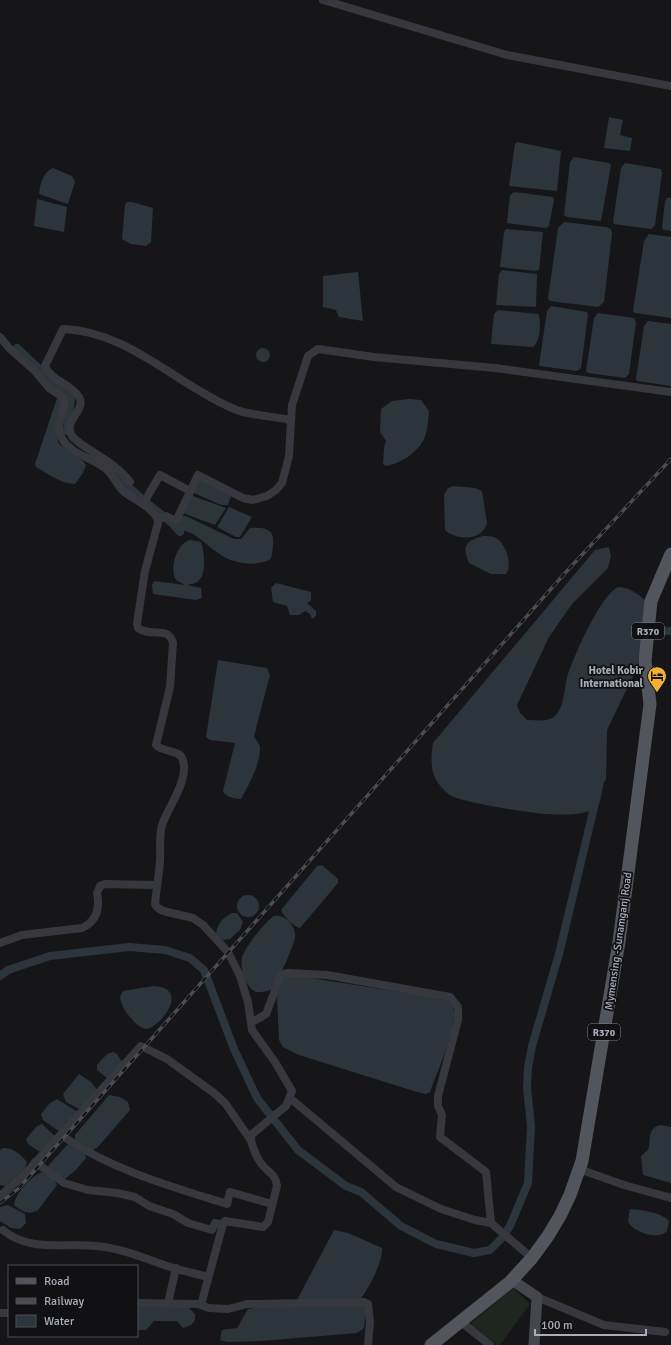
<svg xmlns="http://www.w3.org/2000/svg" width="671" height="1345" font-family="Signika,sans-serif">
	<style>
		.green { fill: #1e261f }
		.water { fill: #2c353c }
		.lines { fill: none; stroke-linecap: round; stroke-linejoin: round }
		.canal { stroke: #2c353c; stroke-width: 8 }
		.street { stroke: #37383d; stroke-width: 8 }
		.secondary { stroke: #45474d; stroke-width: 11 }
		.primary { stroke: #53555c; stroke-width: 13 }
		.rail-casing { stroke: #4a4c52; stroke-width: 3.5 }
		.rail { stroke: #111113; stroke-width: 2; stroke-dasharray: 6; stroke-linecap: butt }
		.labels { text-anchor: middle; stroke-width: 3.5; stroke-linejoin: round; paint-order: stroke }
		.shield { fill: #111113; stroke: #7b7e86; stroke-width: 1 }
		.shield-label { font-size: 10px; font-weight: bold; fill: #a8adb8 }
		.poi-label { font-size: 11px; font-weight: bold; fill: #a8adb8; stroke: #111113; text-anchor: end }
		.street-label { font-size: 11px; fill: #a8adb8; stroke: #111113 }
	</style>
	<rect width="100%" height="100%" fill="#161618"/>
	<path class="green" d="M 513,1288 L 530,1304 L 500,1345 L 497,1345 L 470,1324 Z"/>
	<path class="water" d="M 609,117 L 623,120 L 620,135 L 632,138 L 630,151 L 604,148 Z
		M 517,142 L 561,151 L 557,191 L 509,186 L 515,144 Z
		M 574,157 L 609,163 L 611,165 L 601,221 L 567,217 L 564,215 L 570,162 Z
		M 625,163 L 661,169 L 662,173 L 655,225 L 651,229 L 614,224 L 613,222 L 621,168 Z
		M 53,168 L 72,176 L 75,182 L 68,204 L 39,194 C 40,184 43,172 53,168 Z
		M 514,192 L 553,197 L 554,200 L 549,226 L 546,228 L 507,223 L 510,195 Z
		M 667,198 L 671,198 L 671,231 L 663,230 L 662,227 L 665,202 Z
		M 37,199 L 67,207 L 64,232 L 34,226 Z
		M 132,202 L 153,208 L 151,242 L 146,246 L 131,244 L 122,239 L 125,205 L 127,202 Z
		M 564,222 L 606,227 L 611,229 L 612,234 L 604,302 L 598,307 L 550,301 L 548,298 L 558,228 Z
		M 506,229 L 543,232 L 539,270 L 535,271 L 500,267 L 504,232 Z
		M 649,234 L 671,237 L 671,318 L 635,313 L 633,311 L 644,241 Z
		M 502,270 L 537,274 L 536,307 L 496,305 L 499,274 Z
		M 358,272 L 363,321 L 339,317 L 336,310 L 323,307 L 323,276 Z
		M 551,306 L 587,312 L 588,315 L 581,368 L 577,371 L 540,366 L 539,365 L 547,311 Z
		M 498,310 L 538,314 C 542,321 540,342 533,347 L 491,344 L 494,314 Z
		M 598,313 L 634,318 L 636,322 L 629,374 L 625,378 L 588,373 L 586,371 L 594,318 Z
		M 648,321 L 671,324 L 671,386 L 637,381 L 636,379 L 644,326 Z
		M256 355a7 7 0 1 1 14 0a7 7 0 1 1-14 0Z
		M 57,398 L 59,398 L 61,402 L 57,437 L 59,444 L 83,461 L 86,465 L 83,473 L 75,484 C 61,484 47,473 36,467 L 35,464 Z
		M 409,399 L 421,400 L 429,411 C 428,420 428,431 424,439 C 418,452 400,464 386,466 L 383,464 L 384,448 L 386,441 L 380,432 L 381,409 L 392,401 Z
		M 198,478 L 231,496 L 228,505 L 221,505 L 192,492 Z
		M 453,486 L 475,488 L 482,491 L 487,523 C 483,541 457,541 445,530 L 444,495 L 448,488 Z
		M 190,495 L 226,508 L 215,525 L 183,513 Z
		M 229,507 L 252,517 L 240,537 L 236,537 L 217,527 Z
		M 181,516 L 186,516 L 234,539 L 241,539 L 250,528 C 277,526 275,537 271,559 C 257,567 234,564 221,555 C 211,549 203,540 193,534 C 188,531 182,531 176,527 Z
		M 483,536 C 488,536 492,536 496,538 C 506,544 513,565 506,574 L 491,574 L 469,563 C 462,546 465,541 483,536 Z
		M 190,540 L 201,542 C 204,551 207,573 199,580 C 196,584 191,584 187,585 L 201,588 L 202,598 L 196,600 L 153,594 L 152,585 L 154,581 L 185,585 L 176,580 C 169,568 177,543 190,540 Z
		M 609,547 L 611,556 L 608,568 L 572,604 L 549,637 L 517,705 L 520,713 L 527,720 C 535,720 547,722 554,717 C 565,708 564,686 568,674 C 575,654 600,596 618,587 C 629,587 643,596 648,605 L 637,668 L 607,730 L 606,779 C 600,787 604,800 596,807 C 586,816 561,815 548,814 C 534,814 459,802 450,795 C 430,780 430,765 433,743 L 595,550 Z
		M 276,583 L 311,592 L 311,601 L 307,603 L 316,611 L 316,616 L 312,619 L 310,614 L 305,611 L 299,615 L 290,615 L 287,606 L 273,602 L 271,588 Z
		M 218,660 L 267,668 L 270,675 L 254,736 C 256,740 260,744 260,748 C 260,766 249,784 241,799 C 234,798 226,798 223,791 L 235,743 L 210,740 L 206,737 Z
		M 322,865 L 338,879 L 338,883 L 300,928 C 293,926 284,917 281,910 L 317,866 Z
		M237 906a11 11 0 1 1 22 0a11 11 0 1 1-22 0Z
		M 232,913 L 237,913 L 243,922 L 240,930 L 230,939 L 222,940 L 216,933 C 218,922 223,918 232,913 Z
		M 274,916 C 285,914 297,926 295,938 C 294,944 277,985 272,989 C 267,992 262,992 256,992 C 245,987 240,969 242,957 C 244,949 266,920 274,916 Z
		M 285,974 L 445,999 C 449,1001 452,1004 453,1008 C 459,1023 436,1075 430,1092 L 426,1094 L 417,1092 L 299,1055 L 283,1047 L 279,1040 L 277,998 L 279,986 Z
		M 153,986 C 193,988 158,1029 146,1029 C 140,1028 135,1023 131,1018 C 125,1012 122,1006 120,997 L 123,991 Z
		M 113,1052 L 117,1054 L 122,1062 L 107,1078 L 97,1070 L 97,1065 L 107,1054 Z
		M 79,1074 L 91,1082 L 98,1091 L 79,1109 L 66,1102 L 63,1094 Z
		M 109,1095 L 120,1097 L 128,1102 L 130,1110 L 97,1148 L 91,1151 L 75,1140 L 75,1135 Z
		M 57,1099 L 78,1112 L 60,1132 L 43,1120 L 41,1114 L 50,1103 Z
		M 42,1124 L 55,1136 L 40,1152 L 28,1144 L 26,1139 L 37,1126 Z
		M 660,1125 L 671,1127 L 671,1183 L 643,1175 L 641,1156 L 648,1150 C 652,1140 646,1129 660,1125 Z
		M 68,1144 L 85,1154 L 86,1158 L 76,1170 L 65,1179 L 48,1170 L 48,1166 Z
		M 3,1148 C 14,1148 20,1154 27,1162 L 25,1169 L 5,1186 L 0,1185 L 0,1150 Z
		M 42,1172 L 53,1179 L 57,1185 L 38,1210 C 29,1216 21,1211 14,1205 C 15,1194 31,1176 42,1172 Z
		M 8,1205 L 25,1214 L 26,1223 L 20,1229 L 11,1228 L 0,1221 L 0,1207 Z
		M 630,1209 C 642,1210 661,1212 669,1221 L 667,1231 C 659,1241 632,1232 628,1221 Z
		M 334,1230 L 348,1233 L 382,1248 C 384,1259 368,1291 360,1299 L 299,1300 L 298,1298 Z
		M 363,1305 L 366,1309 L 364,1328 L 357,1333 L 261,1341 L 227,1342 L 220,1340 L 222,1330 L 237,1328 L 248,1309 L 260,1307 Z
		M 137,1306 L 187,1306 L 195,1314 L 195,1320 L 191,1325 L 183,1328 L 177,1321 L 154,1321 L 146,1330 L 137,1330 Z"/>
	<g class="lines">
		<path class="canal" d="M 17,348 L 71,399 L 67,431
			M 110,470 L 143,500 L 172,523 L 180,532
			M 644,630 L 671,631
			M 0,976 L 8,970 L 50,956 L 129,947 L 165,950 L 190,958 L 204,970 L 234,1049 L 257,1098 L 298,1150 L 346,1186 L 361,1192 L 401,1226 L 436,1244 L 474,1253 L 490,1250 L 501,1239 L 510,1226 L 528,1183 L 531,1126 L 527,1087 L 528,1068 L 532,1046 L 559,954 L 596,799"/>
		<path class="street" d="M 323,0 L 507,55 L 671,86
			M 0,337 L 9,348 L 34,370 L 49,388 L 64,398 C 66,410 56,422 60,434 C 67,454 92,457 106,469 C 113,475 117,484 123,491 C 132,499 158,509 158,523 L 145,571 L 137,623 L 138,628 C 151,638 168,625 173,643 L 170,687 L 156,745 C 162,752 179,750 182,758 C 191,778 168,807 162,825 C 158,840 162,855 159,870 C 158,882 156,892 155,904 L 158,908 L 163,911 L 193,918 L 203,925 L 228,952 L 240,976 L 248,1002 L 252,1030 L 275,1062 L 292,1091 L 286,1106 L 251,1135 C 250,1144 258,1161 264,1167 C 271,1174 276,1176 277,1186 L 268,1222 L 263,1227 L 225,1221 L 223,1224 L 201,1305
			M 130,482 C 118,466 100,457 84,446 C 80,443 75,440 72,436 C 62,421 87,410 79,397 C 70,383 51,381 45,366 L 63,329 C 128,331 177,385 234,409 C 251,416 273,416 291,420
			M 143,504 L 160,475 L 190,491
			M 158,520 L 166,516 L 174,520 L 177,519 L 198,475 L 243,498 L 253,500 L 267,496 L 276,490 L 282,483 L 289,456 L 292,405 L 308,356 L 318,349 L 374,357 L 495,368 L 671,392
			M 0,943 L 22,935 L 82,928 C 97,921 100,908 97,893 L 100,886 L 105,884 L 156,885
			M 251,1023 L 266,1014 L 281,975 L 287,973 L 327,975 L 450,997 L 458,1007 L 458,1020 L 438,1096 L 438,1106 L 442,1115 L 440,1137 L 486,1172 L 491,1223
			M 290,1098 L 396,1187 L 441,1209 L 475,1220 L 491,1223 L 532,1258
			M 67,1139 C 115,1171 173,1187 227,1204 L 230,1192 L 272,1204
			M 35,1162 L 64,1183 L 88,1190 L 117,1193 L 135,1197 L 149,1206 L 173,1214 L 188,1223 L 212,1230 L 215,1223 L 223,1225
			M 579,1169 L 624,1185 L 671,1198
			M 0,1196 L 26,1173 L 141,1046 L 167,1059 L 214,1093 L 225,1103 L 250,1139
			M 3,1230 C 28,1252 65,1243 96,1246 C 120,1248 142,1257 164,1265 C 178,1270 193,1273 208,1277
			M 537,1297 L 604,1325 L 665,1332
			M 137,1303 L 198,1304 L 209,1308 L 228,1309 L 247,1304 L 364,1302 L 368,1304 L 370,1322 L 368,1345
			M 168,1303 L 176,1268
			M 0,1313 L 9,1313
			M 461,1322 L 490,1345"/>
		<path class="secondary" d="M 512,1280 L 537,1297 L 534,1345"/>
		<path class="primary" d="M 431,1345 L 510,1282 L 532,1258 L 548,1236 L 560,1216 L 570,1195 L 582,1161 L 619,942 L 650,704 L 645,661 L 651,601 L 671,554"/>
		<g class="rail-casing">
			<path id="rail" d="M 0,1203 L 19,1188 L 566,572 L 671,459"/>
		</g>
		<use href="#rail" class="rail"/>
	</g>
	<defs>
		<g id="hotel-pin" transform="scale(1)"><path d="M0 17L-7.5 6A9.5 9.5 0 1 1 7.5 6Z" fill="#f2b134" stroke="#111113"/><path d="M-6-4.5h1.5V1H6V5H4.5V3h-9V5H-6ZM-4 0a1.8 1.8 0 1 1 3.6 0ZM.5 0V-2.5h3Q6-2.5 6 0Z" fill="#111"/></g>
	</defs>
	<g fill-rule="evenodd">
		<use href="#hotel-pin" x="657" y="676"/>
	</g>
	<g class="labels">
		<g class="shield">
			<rect x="632" y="623" width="32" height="16" rx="3"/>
			<rect x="588" y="1024" width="32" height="16" rx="3"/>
		</g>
		<g class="shield-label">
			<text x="648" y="635">R370</text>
			<text x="604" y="1036">R370</text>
		</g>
		<g class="poi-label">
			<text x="643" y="674">Hotel Kobir<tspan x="643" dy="13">International</tspan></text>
		</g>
		<g class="street-label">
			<text transform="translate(618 941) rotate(-82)" y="4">Mymensing -Sunamganj Road</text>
		</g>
	</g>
	<rect x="8" y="1265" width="130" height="72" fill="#111113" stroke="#4d4f55"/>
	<rect x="16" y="1278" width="20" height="6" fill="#53555c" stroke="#4d4f55"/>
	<text x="44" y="1285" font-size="12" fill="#a8adb8">Road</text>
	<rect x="16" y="1298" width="20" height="6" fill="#4a4c52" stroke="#4d4f55"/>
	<text x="44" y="1305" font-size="12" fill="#a8adb8">Railway</text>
	<rect x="16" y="1315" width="20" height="12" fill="#2c353c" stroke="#4d4f55"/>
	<text x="44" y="1325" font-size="12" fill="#a8adb8">Water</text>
	<path d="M535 1329v6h111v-6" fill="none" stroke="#a8adb8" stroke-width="2"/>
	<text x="541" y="1329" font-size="12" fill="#a8adb8" stroke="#111113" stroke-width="3" paint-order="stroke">100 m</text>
</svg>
